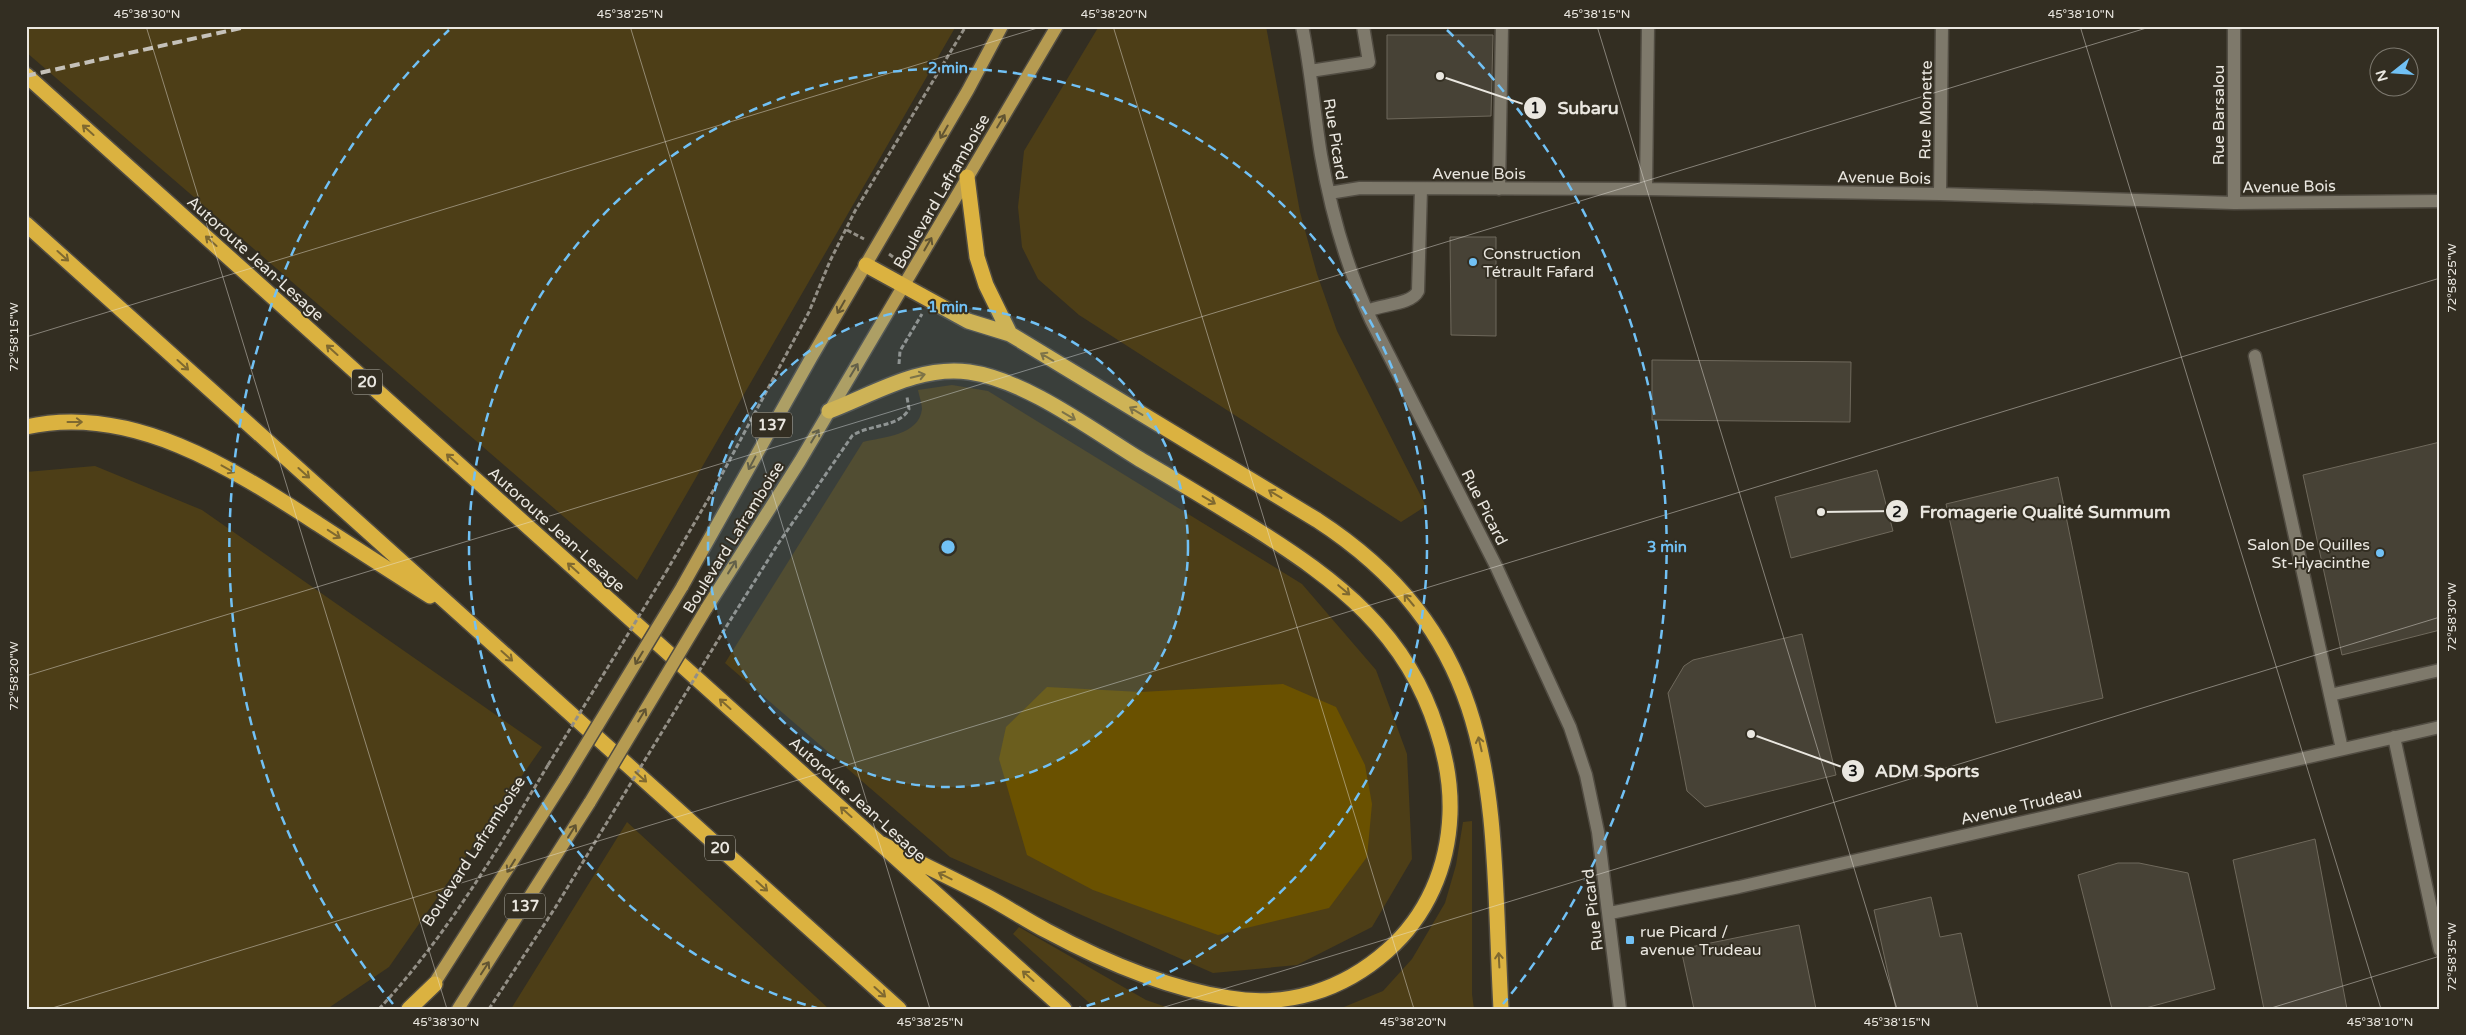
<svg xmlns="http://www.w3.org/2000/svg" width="2466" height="1035" font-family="'Varela Round',sans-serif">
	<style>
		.green { fill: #4d3e17 }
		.forest { fill: #6a5100 }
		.building { fill: #474236; stroke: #6f695c }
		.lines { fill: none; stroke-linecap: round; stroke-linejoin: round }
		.minor-casing { stroke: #514c42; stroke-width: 15 }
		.major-casing { stroke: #514c42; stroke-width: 15 }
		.highway-casing { stroke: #514c42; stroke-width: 18 }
		.path { stroke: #938f86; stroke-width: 3; stroke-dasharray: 5 2.5; stroke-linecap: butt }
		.minor { stroke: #7e796b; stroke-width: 12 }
		.major { stroke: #b69b51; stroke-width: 12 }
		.highway { stroke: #dbb240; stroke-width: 15 }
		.rail { stroke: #c5c1b9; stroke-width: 4; stroke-dasharray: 10 5; stroke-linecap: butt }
		.major-bridge-casing { stroke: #514c42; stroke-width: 15; stroke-linecap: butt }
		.path-bridge { stroke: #938f86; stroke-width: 3; stroke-dasharray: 5 2.5; stroke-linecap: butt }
		.major-bridge { stroke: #b69b51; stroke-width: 12 }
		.oneway { stroke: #615432 }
		.oneway2 { stroke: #7f6930 }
		.ticks { fill: none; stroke: #eae7e0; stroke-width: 1; stroke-opacity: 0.45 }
		.ring { fill: none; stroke: #71c1f5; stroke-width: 2.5; stroke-dasharray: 9 6 }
		.poi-dot { fill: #71c1f5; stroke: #332e22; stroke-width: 2 }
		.labels { text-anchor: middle; stroke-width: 4; stroke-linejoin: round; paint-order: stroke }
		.shield { fill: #332e22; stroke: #b3b0a7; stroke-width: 1 }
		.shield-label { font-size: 15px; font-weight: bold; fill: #eae7e0 }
		.street-label { font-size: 16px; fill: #eae7e0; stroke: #332e22 }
		.poi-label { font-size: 16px; fill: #eae7e0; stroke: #332e22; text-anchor: start }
		.centre { fill: #71c1f5; stroke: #332e22; stroke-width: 2.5 }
		.ring-label { font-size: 15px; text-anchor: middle; font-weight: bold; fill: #71c1f5; stroke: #332e22; stroke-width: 4; stroke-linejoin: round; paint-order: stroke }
		.leader { fill: none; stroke: #eae7e0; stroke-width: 2 }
		.callout-dot { fill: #eae7e0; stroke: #332e22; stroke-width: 2 }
		.mark-label { font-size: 15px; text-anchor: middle; font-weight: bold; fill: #111 }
		.callout-label { font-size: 18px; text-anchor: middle; font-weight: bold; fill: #eae7e0; stroke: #332e22; stroke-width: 4; stroke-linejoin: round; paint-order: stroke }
		.neatline { fill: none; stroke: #eae7e0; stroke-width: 2 }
		.ticks-label { font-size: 12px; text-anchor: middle; fill: #eae7e0 }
	</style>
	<rect width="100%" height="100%" fill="#332e22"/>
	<path class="green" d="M 26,26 L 956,26 L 637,580 L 26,52 Z
		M 1099,26 L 1266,26 L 1300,212 L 1317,274 L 1337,331 L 1426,506 L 1401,522 L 1079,315 L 1038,279 L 1022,247 L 1018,207 L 1024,151 Z
		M 952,385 L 988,391 L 1302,584 L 1376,670 L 1407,754 L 1412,859 L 1372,927 L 1297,965 L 1213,973 L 950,857 L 725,663 L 863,442 C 882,437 919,436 922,409 C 922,404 919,395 918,390 Z
		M 95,466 L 202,510 L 542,747 L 389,967 L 327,1009 L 26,1009 L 26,472 Z
		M 1472,821 L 1472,994 L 1474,1009 L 1339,1009 L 1383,991 L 1412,959 L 1445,903 L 1456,865 L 1463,822 Z
		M 627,822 L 829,1009 L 511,1009 Z
		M 1019,927 L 1146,1000 L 1172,1009 L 1096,1009 L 1013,934 Z"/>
	<path class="forest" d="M 1283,684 L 1336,707 L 1365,765 L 1372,804 L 1367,857 L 1329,908 L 1218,935 L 1093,890 L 1027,855 L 999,759 L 1006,727 L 1047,687 L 1141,692 Z"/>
	<path class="building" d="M 1387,35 L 1493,35 L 1491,116 L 1387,119 Z
		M 1450,237 L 1496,237 L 1496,336 L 1451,335 Z
		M 1652,360 L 1851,362 L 1850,422 L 1652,420 Z
		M 2440,442 L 2440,630 L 2342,655 L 2303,475 Z
		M 1877,470 L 1893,531 L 1791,558 L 1775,497 Z
		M 2058,477 L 2103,698 L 1996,723 L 1946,504 Z
		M 1802,634 L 1836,775 L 1705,807 L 1687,791 L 1668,693 L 1684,666 L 1693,660 Z
		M 2315,839 L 2347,1009 L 2264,1009 L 2233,860 Z
		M 2118,863 L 2139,863 L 2188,873 L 2215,989 L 2142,1009 L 2112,1009 L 2078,875 Z
		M 1931,897 L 1940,937 L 1961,933 L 1978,1009 L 1896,1009 L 1874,910 Z
		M 1799,925 L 1816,1009 L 1694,1009 L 1681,949 Z"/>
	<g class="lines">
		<g class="minor-casing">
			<path id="minor" d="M 1302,26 C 1311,69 1314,112 1321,155 C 1331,212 1347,268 1371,320 L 1496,566 L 1570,727 L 1586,775 L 1598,832 L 1620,1009
				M 2234,26 L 2234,203
				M 1310,71 L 1369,62 L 1363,26
				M 1499,189 L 1502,26
				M 1646,189 L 1648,26
				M 1329,193 L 1360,188 L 1646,189 L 1940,194 L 2234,203 L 2440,201
				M 1940,194 L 1942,26
				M 1367,311 C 1382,304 1411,305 1418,291 L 1421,189
				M 2255,356 L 2342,749
				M 2330,695 L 2440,670
				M 2394,737 L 2440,950
				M 1610,913 L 1739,887 L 2440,727"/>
		</g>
		<g class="major-casing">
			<path id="major" d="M 682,587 L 811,358 L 968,90 L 1002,26
				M 706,609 L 800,461 L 1057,26
				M 430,990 L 565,779
				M 458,1009 L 590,802"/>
		</g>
		<g class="highway-casing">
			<path id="highway" d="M 26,75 L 1064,1009
				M 967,177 L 977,257 L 986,285 L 1010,334
				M 26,224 L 899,1009
				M 866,265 L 968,321 L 1010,334 L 1317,520 C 1509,645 1490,807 1501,1009
				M 829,411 C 874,394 919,365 969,372 C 1026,380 1092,430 1141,460 C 1179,482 1217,505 1254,528 C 1337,580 1407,633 1437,730 C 1446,757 1451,786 1450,814 C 1448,867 1427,916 1387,951 C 1343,990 1287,1008 1229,998 C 1165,988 1103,961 1047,931 C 1026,920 1007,907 986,896 C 952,878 917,862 882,844
				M 26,427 C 132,403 233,469 318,524 C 355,548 392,572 430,596
				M 409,1009 L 435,984"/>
		</g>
		<path class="path" d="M 847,230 L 864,239
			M 889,254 L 900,262
			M 899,364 L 900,351 L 922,314
			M 666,572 L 713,491 L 809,312 L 830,261 L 855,211 L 966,26
			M 726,627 L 778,544 L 852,436 C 868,424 899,428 909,409 L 907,397
			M 379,1009 C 446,937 498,849 548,765
			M 489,1009 L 555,908 L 609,819"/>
		<use href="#minor" class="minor"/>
		<use href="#major" class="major"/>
		<use href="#highway" class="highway"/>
		<path class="rail" d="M 26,76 L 250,26"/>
		<g class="major-bridge-casing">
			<path id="major-bridge" d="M 565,779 L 682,587
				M 590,802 L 706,609"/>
		</g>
		<path class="path-bridge" d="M 548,765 L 666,572
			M 609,819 L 726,627"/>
		<use href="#major-bridge" class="major-bridge"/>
	</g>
	<defs><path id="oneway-shaft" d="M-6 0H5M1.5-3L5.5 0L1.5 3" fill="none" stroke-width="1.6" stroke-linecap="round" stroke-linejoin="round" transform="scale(1.25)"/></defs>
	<g class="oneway">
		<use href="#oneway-shaft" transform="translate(1001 121) rotate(-59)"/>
		<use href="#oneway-shaft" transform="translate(944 132) rotate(120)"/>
		<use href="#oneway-shaft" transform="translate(928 244) rotate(-60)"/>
		<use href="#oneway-shaft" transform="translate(841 307) rotate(120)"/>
		<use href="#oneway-shaft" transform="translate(854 370) rotate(-59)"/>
		<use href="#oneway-shaft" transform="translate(815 436) rotate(-59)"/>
		<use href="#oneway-shaft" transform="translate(752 463) rotate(118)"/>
		<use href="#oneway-shaft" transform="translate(732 567) rotate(-58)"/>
		<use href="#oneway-shaft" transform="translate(639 658) rotate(121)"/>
		<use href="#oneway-shaft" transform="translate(642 715) rotate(-59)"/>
		<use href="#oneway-shaft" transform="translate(572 831) rotate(-58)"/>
		<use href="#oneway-shaft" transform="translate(511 866) rotate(122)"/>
		<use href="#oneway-shaft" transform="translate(485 968) rotate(-57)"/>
	</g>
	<g class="oneway2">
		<use href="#oneway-shaft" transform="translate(88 130) rotate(-138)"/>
		<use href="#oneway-shaft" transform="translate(211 241) rotate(-138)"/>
		<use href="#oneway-shaft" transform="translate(63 256) rotate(42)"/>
		<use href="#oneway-shaft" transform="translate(332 350) rotate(-138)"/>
		<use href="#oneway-shaft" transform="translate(1047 357) rotate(-149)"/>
		<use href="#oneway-shaft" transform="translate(183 365) rotate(42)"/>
		<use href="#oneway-shaft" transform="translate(918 376) rotate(-14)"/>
		<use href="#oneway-shaft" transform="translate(1136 411) rotate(-149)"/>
		<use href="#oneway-shaft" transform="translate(1069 416) rotate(31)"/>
		<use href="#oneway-shaft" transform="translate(75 422)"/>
		<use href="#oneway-shaft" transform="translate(452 459) rotate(-138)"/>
		<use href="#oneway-shaft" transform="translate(228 469) rotate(29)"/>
		<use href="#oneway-shaft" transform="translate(304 473) rotate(42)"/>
		<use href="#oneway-shaft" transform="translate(1275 494) rotate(-149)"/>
		<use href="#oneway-shaft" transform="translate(1209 500) rotate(31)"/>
		<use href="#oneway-shaft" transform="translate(334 534) rotate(33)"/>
		<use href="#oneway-shaft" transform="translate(573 568) rotate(-138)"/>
		<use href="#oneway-shaft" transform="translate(1344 590) rotate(40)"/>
		<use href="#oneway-shaft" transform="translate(1409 600) rotate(-130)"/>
		<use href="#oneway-shaft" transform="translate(507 656) rotate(42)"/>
		<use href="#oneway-shaft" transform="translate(725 704) rotate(-138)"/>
		<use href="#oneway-shaft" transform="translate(1480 744) rotate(-103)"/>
		<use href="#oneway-shaft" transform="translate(641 777) rotate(42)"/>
		<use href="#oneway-shaft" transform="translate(846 812) rotate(-138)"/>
		<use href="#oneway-shaft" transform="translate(945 876) rotate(-153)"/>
		<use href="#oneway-shaft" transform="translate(762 886) rotate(42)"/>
		<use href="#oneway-shaft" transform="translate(1499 960) rotate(-93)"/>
		<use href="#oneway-shaft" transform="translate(1028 976) rotate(-138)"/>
		<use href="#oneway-shaft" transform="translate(880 992) rotate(42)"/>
	</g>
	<path class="ticks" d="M 146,26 L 447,1009M 630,26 L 930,1009M 1113,26 L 1414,1009M 1597,26 L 1897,1009M 2080,26 L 2381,1009M 26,337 L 1044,26M 26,676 L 2153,26M 49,1009 L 2440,278M 1158,1009 L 2440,617M 2268,1009 L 2440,956"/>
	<circle cx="948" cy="547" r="240" fill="#71c1f5" fill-opacity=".12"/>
	<g class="ring">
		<circle cx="948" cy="547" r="240"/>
		<path d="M820 1009A479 479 0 1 1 1076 1009"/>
		<path d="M393 1004A719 719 0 0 1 449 30M1447 30A719 719 0 0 1 1503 1004"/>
	</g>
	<g class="poi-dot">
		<circle cx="1473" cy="262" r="5"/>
		<circle cx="2380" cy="553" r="5"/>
		<rect x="1625" y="935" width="10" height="10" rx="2.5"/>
	</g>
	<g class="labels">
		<g class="shield">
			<rect x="352" y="369.5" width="30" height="25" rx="4"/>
			<rect x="752" y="412.5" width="40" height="25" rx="4"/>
			<rect x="705" y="835.5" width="30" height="25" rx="4"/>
			<rect x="505" y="893.5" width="40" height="25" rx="4"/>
		</g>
		<g class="shield-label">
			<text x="367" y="387">20</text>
			<text x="772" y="430">137</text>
			<text x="720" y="853">20</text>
			<text x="525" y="911">137</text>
		</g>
		<g class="street-label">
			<text transform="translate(1925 110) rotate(-89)" y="6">Rue Monette</text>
			<text transform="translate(2218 115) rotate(-90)" y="6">Rue Barsalou</text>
			<text transform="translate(1336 139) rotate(81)" y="6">Rue Picard</text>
			<text x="1479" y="179">Avenue Bois</text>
			<text transform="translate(1884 177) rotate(1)" y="6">Avenue Bois</text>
			<text transform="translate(2289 186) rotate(-1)" y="6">Avenue Bois</text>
			<text transform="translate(941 191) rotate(-60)" y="6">Boulevard Laframboise</text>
			<text transform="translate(256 258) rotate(42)" y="6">Autoroute Jean-Lesage</text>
			<text transform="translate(1485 507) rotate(63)" y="6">Rue Picard</text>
			<text transform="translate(557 529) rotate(42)" y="6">Autoroute Jean-Lesage</text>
			<text transform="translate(733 537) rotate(-58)" y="6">Boulevard Laframboise</text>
			<text transform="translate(858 799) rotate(42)" y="6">Autoroute Jean-Lesage</text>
			<text transform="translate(2021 805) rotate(-13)" y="6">Avenue Trudeau</text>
			<text transform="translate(473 851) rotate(-57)" y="6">Boulevard Laframboise</text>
			<text transform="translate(1592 910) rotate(-97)" y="6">Rue Picard</text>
		</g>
		<g class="poi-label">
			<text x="1483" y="259">Construction<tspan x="1483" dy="18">Tétrault Fafard</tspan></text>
			<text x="2370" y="550" text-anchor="end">Salon De Quilles<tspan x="2370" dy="18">St-Hyacinthe</tspan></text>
			<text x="1640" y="937">rue Picard /<tspan x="1640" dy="18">avenue Trudeau</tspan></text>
		</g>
	</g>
	<circle cx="948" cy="547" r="8" class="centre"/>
	<g class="ring-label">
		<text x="948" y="73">2 min</text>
		<text x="948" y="312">1 min</text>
		<text x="1667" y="552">3 min</text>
	</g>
	<path class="leader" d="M1440 76L1535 108M1821 512L1897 511M1751 734L1853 771"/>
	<g class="callout-dot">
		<circle cx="1440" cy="76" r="5"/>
		<circle cx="1821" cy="512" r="5"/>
		<circle cx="1751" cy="734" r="5"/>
		<circle cx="1535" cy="108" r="12"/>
		<circle cx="1897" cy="511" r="12"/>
		<circle cx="1853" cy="771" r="12"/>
	</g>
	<g class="mark-label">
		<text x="1535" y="113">1</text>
		<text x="1897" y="517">2</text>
		<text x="1853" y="776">3</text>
	</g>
	<g class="callout-label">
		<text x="1588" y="114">Subaru</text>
		<text x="2045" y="518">Fromagerie Qualité Summum</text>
		<text x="1927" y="777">ADM Sports</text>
	</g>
	<rect width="2466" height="1035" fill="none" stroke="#332e22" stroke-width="55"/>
	<g transform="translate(2394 72) rotate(253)"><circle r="24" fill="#332e22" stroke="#7c786e"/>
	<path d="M0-4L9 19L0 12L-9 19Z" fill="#71c1f5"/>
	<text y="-8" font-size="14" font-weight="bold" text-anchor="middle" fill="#eae7e0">N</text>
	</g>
	<rect x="28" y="28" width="2410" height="980" class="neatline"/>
	<g class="ticks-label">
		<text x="147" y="18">45°38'30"N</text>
		<text x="630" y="18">45°38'25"N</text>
		<text x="1114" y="18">45°38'20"N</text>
		<text x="1597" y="18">45°38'15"N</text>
		<text x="2081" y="18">45°38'10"N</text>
		<text transform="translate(2452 278) rotate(-90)" y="4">72°58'25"W</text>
		<text transform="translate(14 337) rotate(-90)" y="4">72°58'15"W</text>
		<text transform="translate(2452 617) rotate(-90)" y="4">72°58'30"W</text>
		<text transform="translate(14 676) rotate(-90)" y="4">72°58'20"W</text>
		<text transform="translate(2452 957) rotate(-90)" y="4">72°58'35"W</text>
		<text x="446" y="1026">45°38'30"N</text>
		<text x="930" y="1026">45°38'25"N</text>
		<text x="1413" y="1026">45°38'20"N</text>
		<text x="1897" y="1026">45°38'15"N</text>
		<text x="2380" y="1026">45°38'10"N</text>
	</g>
</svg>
